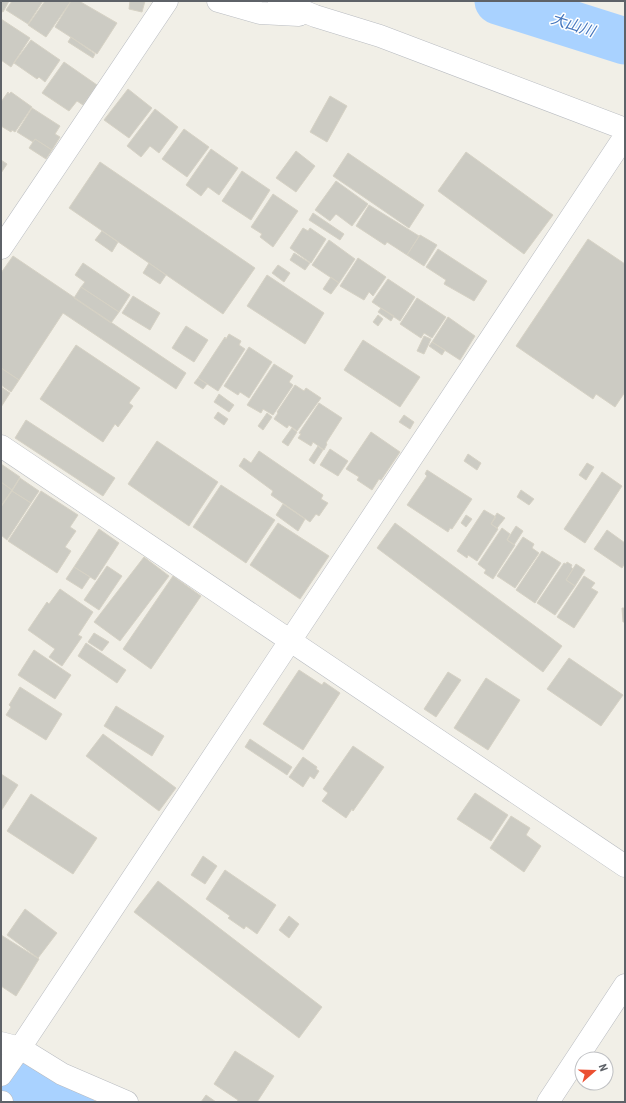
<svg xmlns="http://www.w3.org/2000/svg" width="626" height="1103" font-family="'Roboto Condensed','Noto Sans JP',sans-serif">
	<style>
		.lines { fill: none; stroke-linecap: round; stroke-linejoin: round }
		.river { stroke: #a9d2ff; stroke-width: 47 }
		.building { fill: #cccbc3; stroke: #d6d2c5 }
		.minor-casing { stroke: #b9bcc1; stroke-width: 23 }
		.minor { stroke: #fff; stroke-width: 22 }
		.labels { text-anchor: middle; stroke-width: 3; stroke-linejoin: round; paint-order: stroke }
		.water-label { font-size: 15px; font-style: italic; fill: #4576bd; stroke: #fff }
	</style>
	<rect width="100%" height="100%" fill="#f1efe7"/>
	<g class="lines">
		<path class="river" d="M 498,1 L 625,41
			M 1,1070 L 71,1102"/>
	</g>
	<path class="building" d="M 1,1 L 9,1 L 3,12 L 1,11 Z
		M 12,1 L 43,1 L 28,24 L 6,10 Z
		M 45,1 L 71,1 L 46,37 L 28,25 Z
		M 71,1 L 79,1 L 117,23 L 97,54 L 55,27 Z
		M 130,1 L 145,1 L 142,12 L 129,9 Z
		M 1,19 L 30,38 L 11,67 L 1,60 Z
		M 71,37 L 95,54 L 93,58 L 68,42 Z
		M 31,40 L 60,60 L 45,82 L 39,77 L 37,79 L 14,63 Z
		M 64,62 L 97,85 L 83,105 L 77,101 L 69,111 L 42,93 Z
		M 128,89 L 152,108 L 129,138 L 104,120 Z
		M 8,92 L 9,94 L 11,92 L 32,107 L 15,132 L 12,130 L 11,132 L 1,126 L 1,102 Z
		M 330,96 L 347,106 L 327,142 L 310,132 Z
		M 32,108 L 60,126 L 55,134 L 60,137 L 52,150 L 35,139 L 33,142 L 17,132 Z
		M 155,109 L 178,127 L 159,153 L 150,146 L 141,157 L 127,146 Z
		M 184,129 L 209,147 L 187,177 L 162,159 Z
		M 35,139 L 52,150 L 46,159 L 29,148 Z
		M 211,149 L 238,168 L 219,195 L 208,187 L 201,196 L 186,185 Z
		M 296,151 L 315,166 L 296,192 L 276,178 Z
		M 466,152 L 553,215 L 524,254 L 438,191 Z
		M 348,153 L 424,205 L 409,228 L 333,176 Z
		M 1,160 L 7,164 L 1,173 Z
		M 100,162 L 255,268 L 223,314 L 69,208 Z
		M 242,171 L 270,190 L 251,220 L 222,201 Z
		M 336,181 L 368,204 L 352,226 L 336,214 L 330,221 L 315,210 Z
		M 273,194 L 298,211 L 273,247 L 260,237 L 262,234 L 251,227 Z
		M 369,205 L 419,236 L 407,255 L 387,242 L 385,245 L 356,226 Z
		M 313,213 L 344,234 L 340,240 L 309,220 Z
		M 303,228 L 308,231 L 310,228 L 326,239 L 311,263 L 290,248 Z
		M 102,231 L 118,242 L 112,252 L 95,240 Z
		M 420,235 L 437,245 L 424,266 L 407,255 Z
		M 588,239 L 625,264 L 625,392 L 615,407 L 596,394 L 593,399 L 516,346 Z
		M 329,240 L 355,259 L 339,283 L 312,265 Z
		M 438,249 L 487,281 L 474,301 L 444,284 L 446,280 L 426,267 Z
		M 294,253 L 310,263 L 305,270 L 290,260 Z
		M 13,256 L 186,373 L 176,389 L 63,313 L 19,380 L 1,368 L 1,273 Z
		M 358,258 L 386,277 L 373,296 L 369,292 L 364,300 L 340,286 Z
		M 83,263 L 130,295 L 119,312 L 81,287 L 85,282 L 75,275 Z
		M 149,263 L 166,275 L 160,284 L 143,273 Z
		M 278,265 L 290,273 L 284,282 L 272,273 Z
		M 267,275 L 324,313 L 305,344 L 247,306 Z
		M 331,277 L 339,283 L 331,294 L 323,289 Z
		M 388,279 L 415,297 L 400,321 L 372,302 Z
		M 81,287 L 119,312 L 111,323 L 74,298 Z
		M 133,296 L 160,313 L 150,330 L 122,313 Z
		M 417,298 L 446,317 L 432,338 L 424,333 L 421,338 L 400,324 Z
		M 381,308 L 394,316 L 391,321 L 378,312 Z
		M 378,315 L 383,319 L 378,326 L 373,322 Z
		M 448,317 L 475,336 L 460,360 L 432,342 Z
		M 186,326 L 208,340 L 194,362 L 172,348 Z
		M 229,334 L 241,341 L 239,345 L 245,349 L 218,391 L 198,378 L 225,337 L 226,339 Z
		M 424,336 L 431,339 L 424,354 L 417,351 Z
		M 363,340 L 420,377 L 400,407 L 344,370 Z
		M 432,342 L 445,350 L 442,355 L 429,346 Z
		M 76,345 L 140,388 L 129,403 L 133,406 L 118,427 L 115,424 L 103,442 L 40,399 Z
		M 249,347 L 272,362 L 249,398 L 240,392 L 238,395 L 224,386 Z
		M 274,364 L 293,376 L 289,382 L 293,385 L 273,415 L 263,409 L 261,413 L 247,405 Z
		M 1,368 L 19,380 L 11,392 L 1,385 Z
		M 198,378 L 207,384 L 203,389 L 194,383 Z
		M 295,385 L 304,391 L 306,388 L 321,398 L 297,431 L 289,425 L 287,428 L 274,419 L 278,413 L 277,412 Z
		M 1,387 L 10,393 L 1,407 Z
		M 219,394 L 234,405 L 229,412 L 214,402 Z
		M 319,403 L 342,418 L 326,443 L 327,444 L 324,450 L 313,442 L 311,446 L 298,438 L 301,434 L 299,433 Z
		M 218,412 L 228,419 L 224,425 L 214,418 Z
		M 267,413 L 272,417 L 263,430 L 258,426 Z
		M 404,415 L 414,422 L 410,429 L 399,422 Z
		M 26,420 L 115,478 L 103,496 L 15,438 Z
		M 292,428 L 297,432 L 288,446 L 282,442 Z
		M 371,432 L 400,452 L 381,480 L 379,479 L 372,490 L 357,480 L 359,477 L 346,469 Z
		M 157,441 L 218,482 L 189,526 L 128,484 Z
		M 318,446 L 323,450 L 314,464 L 309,460 Z
		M 330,449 L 348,461 L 338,476 L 320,465 Z
		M 259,451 L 323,495 L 321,499 L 328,503 L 319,516 L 316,514 L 310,522 L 271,495 L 273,491 L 239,466 L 244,458 L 251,463 Z
		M 468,454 L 481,463 L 477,470 L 464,461 Z
		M 587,463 L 594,467 L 586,480 L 579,475 Z
		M 1,464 L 20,477 L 12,490 L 1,482 Z
		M 427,470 L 472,499 L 452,529 L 450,528 L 448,532 L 407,505 L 427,476 L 425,474 Z
		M 602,472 L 622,486 L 585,543 L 564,529 Z
		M 20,478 L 39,491 L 31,503 L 12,491 Z
		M 1,482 L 12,490 L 1,506 Z
		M 221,485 L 275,520 L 246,563 L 193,527 Z
		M 521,490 L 534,499 L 529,505 L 517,497 Z
		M 12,491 L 31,503 L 7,540 L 1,535 L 1,507 Z
		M 41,491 L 78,515 L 70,527 L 76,531 L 65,547 L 71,551 L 57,573 L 8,541 Z
		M 283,504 L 305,519 L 298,531 L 276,515 Z
		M 484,510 L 496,517 L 491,524 L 498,529 L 477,561 L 468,555 L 467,558 L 457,551 Z
		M 497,513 L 505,518 L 497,528 L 491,524 Z
		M 466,515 L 472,519 L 466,527 L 461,523 Z
		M 278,523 L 329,556 L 300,599 L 250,565 Z
		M 395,523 L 562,646 L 543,672 L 377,548 Z
		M 516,526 L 523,531 L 514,545 L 507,540 Z
		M 502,528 L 510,534 L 507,540 L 515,545 L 493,579 L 484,573 L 486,570 L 478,564 Z
		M 99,529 L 119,543 L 95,580 L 74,567 Z
		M 607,530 L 625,543 L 625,563 L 622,568 L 594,549 Z
		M 523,537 L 534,544 L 532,548 L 539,553 L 515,588 L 497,576 Z
		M 542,551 L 561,563 L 535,603 L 516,590 Z
		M 144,557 L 169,576 L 120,641 L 94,622 Z
		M 567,562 L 572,565 L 571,567 L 573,569 L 566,580 L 575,586 L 555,615 L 537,603 L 564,563 L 566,564 Z
		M 576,564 L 585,570 L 575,586 L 566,580 Z
		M 107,566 L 122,576 L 99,610 L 84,600 Z
		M 74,567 L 90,577 L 82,589 L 66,579 Z
		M 173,576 L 201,596 L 151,669 L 123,649 Z
		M 584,576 L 595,583 L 591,588 L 598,592 L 574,628 L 557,617 Z
		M 60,589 L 93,612 L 78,635 L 82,637 L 62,666 L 49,657 L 55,649 L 28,630 L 47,602 L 49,604 Z
		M 622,608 L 625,608 L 625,622 L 623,622 Z
		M 94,633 L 109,642 L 102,651 L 88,642 Z
		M 86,643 L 126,670 L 117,683 L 78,656 Z
		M 34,650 L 71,675 L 55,699 L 18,675 Z
		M 569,658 L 623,695 L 601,726 L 547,689 Z
		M 299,670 L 322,685 L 324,682 L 340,693 L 303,750 L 263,724 Z
		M 448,672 L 461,680 L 436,717 L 424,709 Z
		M 486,678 L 520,700 L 488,750 L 454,728 Z
		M 20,687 L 62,714 L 46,740 L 6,715 L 11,707 L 9,705 Z
		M 116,706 L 164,736 L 152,756 L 104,726 Z
		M 103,734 L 176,788 L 159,811 L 86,756 Z
		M 250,739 L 292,767 L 287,775 L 245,747 Z
		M 353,746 L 384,767 L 353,811 L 352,809 L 346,818 L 322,801 L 328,793 L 323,789 Z
		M 303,757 L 317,767 L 316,769 L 319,771 L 314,779 L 310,776 L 303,787 L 289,777 Z
		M 1,774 L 18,785 L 1,811 Z
		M 475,793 L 508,815 L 491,841 L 457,819 Z
		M 31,794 L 97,838 L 73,874 L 7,831 Z
		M 511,816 L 530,828 L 526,835 L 541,846 L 524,872 L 490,848 Z
		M 203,856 L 217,866 L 205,884 L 191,875 Z
		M 225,870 L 276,905 L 257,934 L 246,926 L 244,929 L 228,918 L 230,916 L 206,899 Z
		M 158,881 L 322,1007 L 299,1038 L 134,912 Z
		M 25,909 L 57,933 L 38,958 L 7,935 Z
		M 289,916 L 299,924 L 289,938 L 279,930 Z
		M 1,935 L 39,959 L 16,996 L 1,986 Z
		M 235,1051 L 274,1076 L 257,1102 L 237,1102 L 238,1100 L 214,1084 Z
		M 206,1095 L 216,1102 L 201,1102 Z"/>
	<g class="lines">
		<g class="minor-casing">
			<path id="minor" d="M 218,1 L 260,13 L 299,15
				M 279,1 L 315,16 L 380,36 L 625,129
				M 1,248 L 167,1
				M 1,446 L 625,866
				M 1,1043 L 20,1048 L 62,1074 L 127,1102
				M 1,1075 L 20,1048 L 625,136
				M 1,1102 L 2,1102
				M 548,1102 L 625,985"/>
		</g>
		<use href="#minor" class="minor"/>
	</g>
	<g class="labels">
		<g class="water-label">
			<text transform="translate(573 25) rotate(18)" y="5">大山川</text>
		</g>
	</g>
	<rect width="626" height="1103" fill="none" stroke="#5e6268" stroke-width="4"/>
	<g transform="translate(594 1071) rotate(70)"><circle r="19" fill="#ffffff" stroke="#bfc0c3"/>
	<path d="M0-3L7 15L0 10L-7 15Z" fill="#eb5032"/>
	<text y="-6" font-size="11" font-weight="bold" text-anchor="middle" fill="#5e6268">N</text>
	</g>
</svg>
